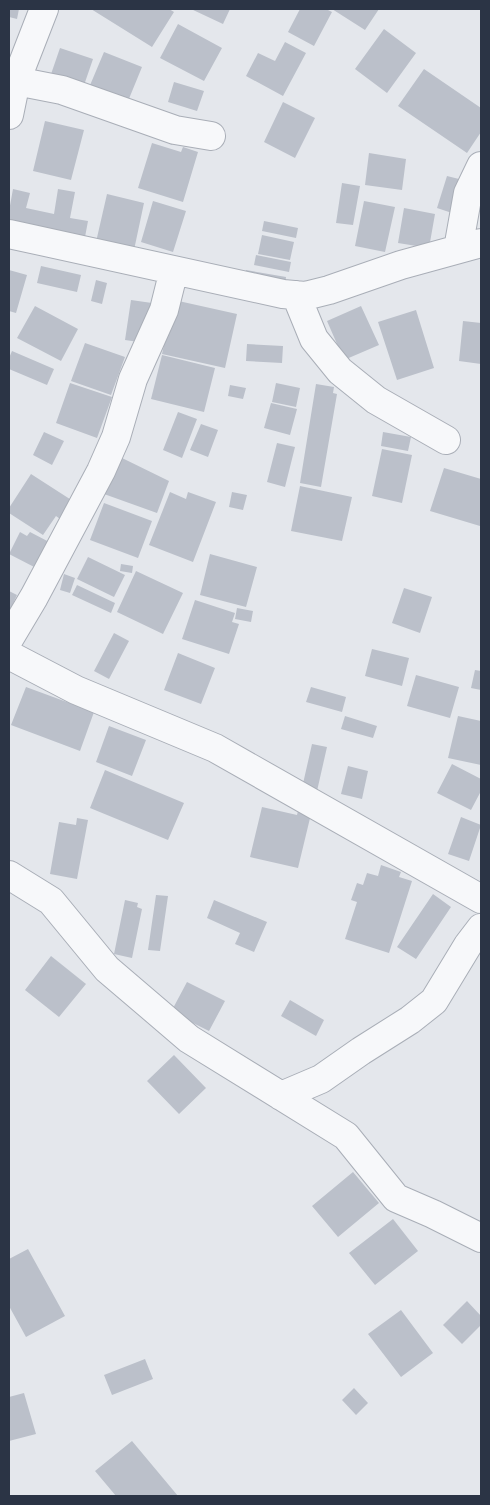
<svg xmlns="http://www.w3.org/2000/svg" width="490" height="1505" font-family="Barlow,sans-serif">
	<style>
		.building { fill: #bbc0ca }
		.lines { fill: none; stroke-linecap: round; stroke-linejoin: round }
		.street-casing { stroke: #a9aeb7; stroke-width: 30 }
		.street { stroke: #f7f8fa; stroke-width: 28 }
	</style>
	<rect width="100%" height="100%" fill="#e4e7ec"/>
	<path class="building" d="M 9,9 L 19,9 L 17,19 L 9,17 Z
		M 91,9 L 169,9 L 174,12 L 152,47 Z
		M 191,9 L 230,9 L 223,24 Z
		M 300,9 L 326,9 L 332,12 L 314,46 L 288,32 Z
		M 332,9 L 379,9 L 365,30 Z
		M 178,24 L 222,48 L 204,81 L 160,58 Z
		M 384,29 L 416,53 L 387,93 L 355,69 Z
		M 285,42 L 306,53 L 283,96 L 246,76 L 258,53 L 275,61 Z
		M 60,48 L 93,59 L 82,91 L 49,80 Z
		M 104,52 L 142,67 L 126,106 L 88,90 Z
		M 424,69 L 481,108 L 481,132 L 467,153 L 398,106 Z
		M 174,82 L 204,91 L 197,111 L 168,102 Z
		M 283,102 L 315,118 L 295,158 L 264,142 Z
		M 45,121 L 84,130 L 71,180 L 33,171 Z
		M 152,143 L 181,152 L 183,147 L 198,152 L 183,202 L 138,188 Z
		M 369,153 L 406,159 L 402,190 L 365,185 Z
		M 447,176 L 463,180 L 452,213 L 437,208 Z
		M 342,183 L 360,186 L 353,225 L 336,223 Z
		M 13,189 L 30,193 L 26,208 L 54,214 L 58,189 L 75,192 L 70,218 L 88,221 L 85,237 L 9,222 L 9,211 Z
		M 107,194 L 144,203 L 134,250 L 96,242 Z
		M 153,201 L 186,211 L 173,252 L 141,242 Z
		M 364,201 L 395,207 L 385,252 L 355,246 Z
		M 404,208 L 435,214 L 429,248 L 398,243 Z
		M 264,221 L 298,228 L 296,238 L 262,231 Z
		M 262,235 L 294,242 L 290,260 L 258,254 Z
		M 256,255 L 291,262 L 289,272 L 254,265 Z
		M 41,266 L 81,275 L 77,292 L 37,283 Z
		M 9,270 L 27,275 L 16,313 L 9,311 Z
		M 246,270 L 286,277 L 284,292 L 243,285 Z
		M 96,280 L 107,283 L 102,304 L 91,301 Z
		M 131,300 L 152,303 L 146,343 L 125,340 Z
		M 174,300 L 237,314 L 225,368 L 162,354 Z
		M 35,306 L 78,329 L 61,361 L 17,338 Z
		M 361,306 L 379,345 L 344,360 L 327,321 Z
		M 416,310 L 434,368 L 397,380 L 378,322 Z
		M 463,321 L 481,323 L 481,364 L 459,361 Z
		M 85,343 L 125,357 L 111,395 L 71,381 Z
		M 247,344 L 283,346 L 282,363 L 246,361 Z
		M 12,351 L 54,369 L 47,385 L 9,369 L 9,358 Z
		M 162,355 L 215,368 L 204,412 L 151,399 Z
		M 70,383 L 112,397 L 97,438 L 56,423 Z
		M 276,383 L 300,388 L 296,407 L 272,402 Z
		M 316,384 L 334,387 L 333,393 L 337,394 L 321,487 L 300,483 Z
		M 230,385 L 246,388 L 243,399 L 228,396 Z
		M 271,403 L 297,409 L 290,435 L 264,428 Z
		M 178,412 L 197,419 L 182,458 L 163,450 Z
		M 201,424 L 218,430 L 208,457 L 190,450 Z
		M 44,432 L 64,441 L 52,465 L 33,455 Z
		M 383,432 L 411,437 L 408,451 L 381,446 Z
		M 277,443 L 295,447 L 285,487 L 267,482 Z
		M 382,449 L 412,455 L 402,503 L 372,496 Z
		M 120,457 L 169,481 L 157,513 L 104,494 Z
		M 444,468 L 481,479 L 480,526 L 430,511 Z
		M 31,474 L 76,503 L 64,522 L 56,516 L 43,535 L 9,513 L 9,508 Z
		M 300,486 L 352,497 L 342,541 L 291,531 Z
		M 170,492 L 186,499 L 188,492 L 216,502 L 193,562 L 149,545 Z
		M 232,492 L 247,495 L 243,510 L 229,507 Z
		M 104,503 L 152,521 L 138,558 L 90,540 Z
		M 20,532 L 27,536 L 30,532 L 53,544 L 40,570 L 9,554 Z
		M 210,554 L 257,567 L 246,607 L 200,595 Z
		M 88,557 L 125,575 L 114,597 L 77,579 Z
		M 121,564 L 133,566 L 132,573 L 120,571 Z
		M 136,571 L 183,593 L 163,634 L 117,612 Z
		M 64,574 L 75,578 L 70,593 L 60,590 Z
		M 77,585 L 115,603 L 111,613 L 72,595 Z
		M 404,588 L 432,597 L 420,633 L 392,623 Z
		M 9,591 L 17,595 L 9,612 Z
		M 195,600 L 235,613 L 232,622 L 239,624 L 229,654 L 182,639 Z
		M 237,608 L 253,611 L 251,622 L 235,619 Z
		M 114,633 L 129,641 L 109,679 L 94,671 Z
		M 372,649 L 409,658 L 402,686 L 365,676 Z
		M 178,653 L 215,668 L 201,704 L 164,690 Z
		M 475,670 L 481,671 L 481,690 L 471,688 Z
		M 416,675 L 459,687 L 450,718 L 407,706 Z
		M 26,687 L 94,712 L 80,751 L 11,725 Z
		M 311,687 L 346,697 L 342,712 L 306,702 Z
		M 345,716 L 377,726 L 373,738 L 341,729 Z
		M 458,716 L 481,721 L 481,765 L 448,758 Z
		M 109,726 L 146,740 L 132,776 L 96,762 Z
		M 312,744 L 327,747 L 317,791 L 302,788 Z
		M 452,764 L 481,779 L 481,791 L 471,810 L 437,793 Z
		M 348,766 L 368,771 L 362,799 L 341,794 Z
		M 105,770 L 184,803 L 168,840 L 90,808 Z
		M 262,807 L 297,815 L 298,811 L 311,814 L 298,868 L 250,857 Z
		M 461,817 L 481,825 L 469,861 L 448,854 Z
		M 77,818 L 88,820 L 77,879 L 50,874 L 59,822 L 76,825 Z
		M 381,865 L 401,872 L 399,877 L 412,881 L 389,953 L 345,939 L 357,902 L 351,900 L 357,883 L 363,885 L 367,873 L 378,876 Z
		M 433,894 L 451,907 L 416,959 L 397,947 Z
		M 156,895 L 168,896 L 160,951 L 148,950 Z
		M 125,900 L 138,903 L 137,907 L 142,909 L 132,958 L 114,954 Z
		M 214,900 L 267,922 L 254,952 L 235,944 L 240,933 L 207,918 Z
		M 51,956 L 86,984 L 59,1017 L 25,990 Z
		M 187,982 L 225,1001 L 209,1031 L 171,1012 Z
		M 290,1000 L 324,1020 L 316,1036 L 281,1016 Z
		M 174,1055 L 206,1088 L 179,1114 L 147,1081 Z
		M 353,1172 L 379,1203 L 338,1237 L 312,1206 Z
		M 393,1219 L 418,1251 L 375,1285 L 349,1253 Z
		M 28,1249 L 65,1316 L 26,1337 L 9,1306 L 9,1259 Z
		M 467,1301 L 481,1316 L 481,1325 L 462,1344 L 443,1325 Z
		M 401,1310 L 433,1353 L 401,1377 L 368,1334 Z
		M 145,1359 L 153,1379 L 112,1395 L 104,1375 Z
		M 354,1388 L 368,1403 L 356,1415 L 342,1400 Z
		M 24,1393 L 36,1434 L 9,1441 L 9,1397 Z
		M 132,1441 L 178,1496 L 116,1496 L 95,1471 Z"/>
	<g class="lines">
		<g class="street-casing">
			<path id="street" d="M 16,81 L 62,90 L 175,130 L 211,136
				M 9,115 L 16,81 L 44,9
				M 9,234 L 283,294 L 305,296 L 329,290 L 401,265 L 481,243
				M 458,249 L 468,193 L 481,166
				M 296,295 L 314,339 L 340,371 L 376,400 L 446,440
				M 9,639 L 34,597 L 101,471 L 116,437 L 133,379 L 164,310 L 174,270
				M 9,655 L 76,690 L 215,748 L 481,899
				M 9,875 L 51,901 L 107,969 L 189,1039 L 346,1136 L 396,1198 L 433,1214 L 481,1238
				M 281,1096 L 321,1079 L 361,1051 L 410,1020 L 434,1001 L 468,945 L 481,928"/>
		</g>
		<use href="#street" class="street"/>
	</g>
	<rect width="490" height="1505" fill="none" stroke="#2b3445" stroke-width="20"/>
</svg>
